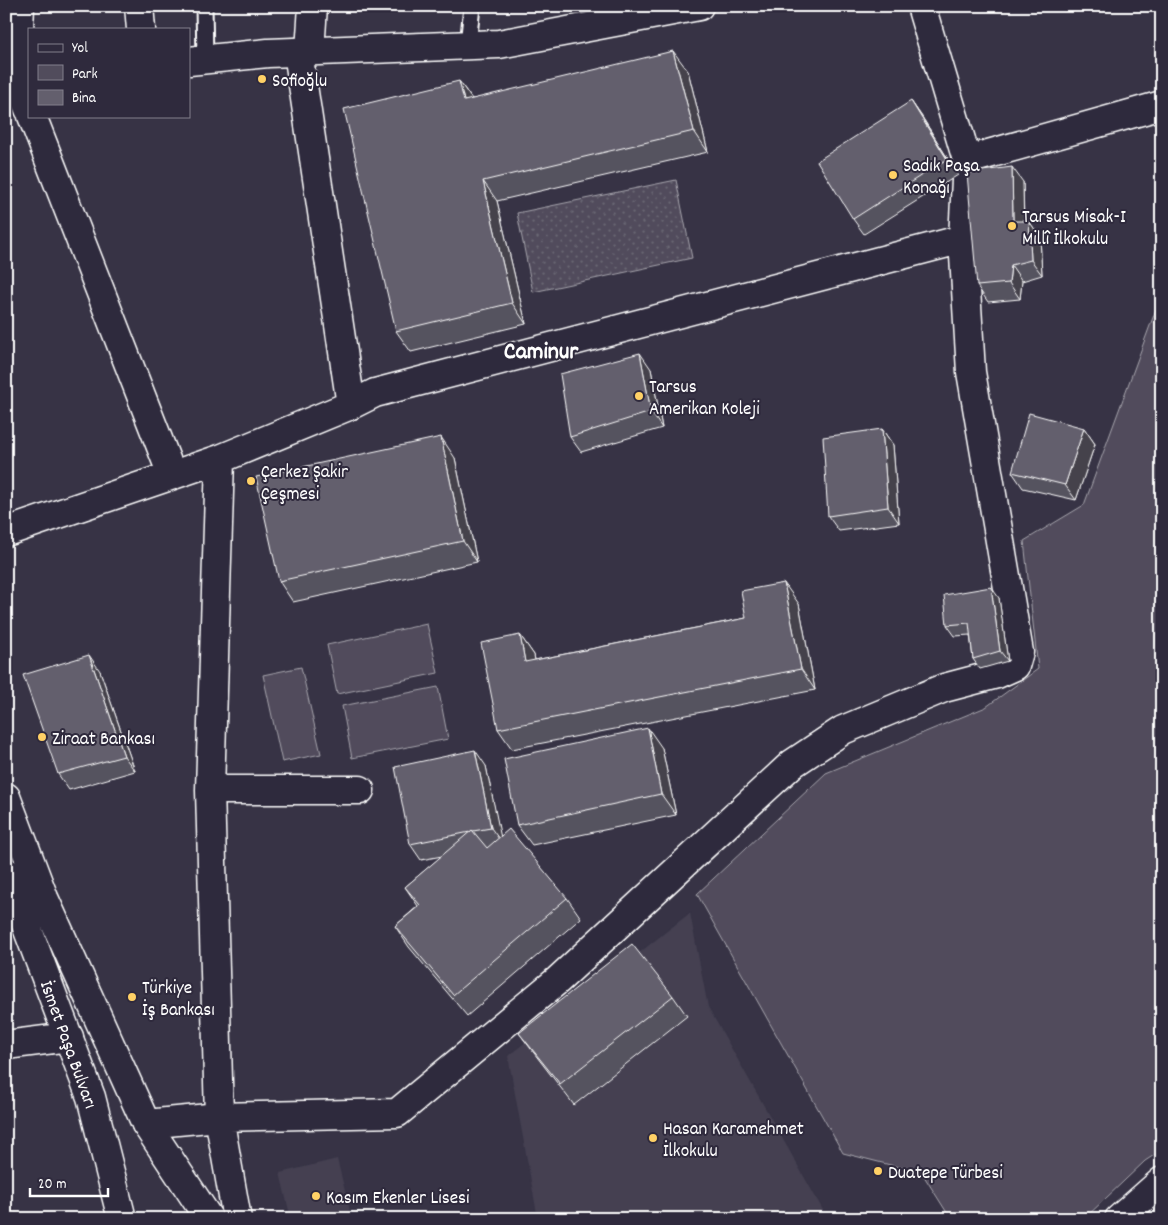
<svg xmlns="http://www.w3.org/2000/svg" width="1168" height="1225" font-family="Dekko,sans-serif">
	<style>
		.built { fill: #444051 }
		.grass { fill: url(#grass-dots); stroke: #a8a6ae }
		.green { fill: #514c5c; stroke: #a8a6ae }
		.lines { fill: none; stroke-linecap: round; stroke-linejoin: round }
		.lane-casing { stroke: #fff; stroke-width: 19 }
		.street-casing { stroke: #fff; stroke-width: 31 }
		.secondary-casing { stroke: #fff; stroke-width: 31 }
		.lane { stroke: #2f2a3d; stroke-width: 15 }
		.street { stroke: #2f2a3d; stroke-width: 28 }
		.secondary { stroke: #2f2a3d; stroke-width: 28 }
		.wall { fill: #55525e; stroke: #fff }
		.shaded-wall { fill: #45424c; stroke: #fff }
		.building { fill: #635f6d; stroke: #fff }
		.poi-dot { fill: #ffd166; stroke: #2f2a3d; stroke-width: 2 }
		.labels { text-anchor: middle; stroke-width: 4; stroke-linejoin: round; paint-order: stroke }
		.poi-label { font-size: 19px; fill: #fff; stroke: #2f2a3d; text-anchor: start }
		.street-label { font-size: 19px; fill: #fff; stroke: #2f2a3d }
		.district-label { font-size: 24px; font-weight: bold; fill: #fff; stroke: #2f2a3d }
	</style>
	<defs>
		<pattern id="grass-dots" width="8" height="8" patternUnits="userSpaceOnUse" patternTransform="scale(1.25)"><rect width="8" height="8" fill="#514c5c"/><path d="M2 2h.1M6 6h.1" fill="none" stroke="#6b6774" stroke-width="1.8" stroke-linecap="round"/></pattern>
	</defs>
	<rect width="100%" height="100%" fill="#373345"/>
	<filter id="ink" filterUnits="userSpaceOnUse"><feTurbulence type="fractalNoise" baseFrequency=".02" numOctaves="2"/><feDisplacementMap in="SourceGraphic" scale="10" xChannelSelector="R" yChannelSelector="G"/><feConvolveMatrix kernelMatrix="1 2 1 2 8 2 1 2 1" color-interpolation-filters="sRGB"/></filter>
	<g filter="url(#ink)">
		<path class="built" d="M 690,913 L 708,1007 L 828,1219 L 538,1219 L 508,1056 Z
			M 337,1159 L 352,1219 L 291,1219 L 280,1173 Z"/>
		<path class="grass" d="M 676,180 L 692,258 L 533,292 L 517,213 Z"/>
		<path class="green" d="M 1162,293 L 1162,1150 L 1145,1161 L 1084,1219 L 951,1219 L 922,1173 L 843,1153 L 697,894 L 826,773 L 986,707 L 1038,669 L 1024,541 L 1084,505 Z
			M 427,624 L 438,673 L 337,694 L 327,645 Z
			M 301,667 L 321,754 L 282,762 L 263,675 Z
			M 438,687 L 448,739 L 352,758 L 342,706 Z"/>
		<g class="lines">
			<g class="lane-casing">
				<path id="lane" d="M 204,6 L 205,59
					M 468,45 L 472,6"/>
			</g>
			<g class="street-casing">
				<path id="street" d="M 20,6 L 17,78 L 29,109
					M 139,6 L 141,29
					M 310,51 L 313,6
					M 298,52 L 351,405
					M 32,116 L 172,475
					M 967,160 L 1162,105
					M 220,459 L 210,790 L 219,1117 L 237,1219
					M 6,532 L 220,459 L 351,405 L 375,393 L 963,239
					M 210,790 L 360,790
					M 6,1045 L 69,1037
					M 146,1124 L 219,1117 L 397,1113 L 558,980 L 792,764 L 843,730 L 944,688 L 997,674 L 1015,666 L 1019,652 L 971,372 L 963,239 L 967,160 L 921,6"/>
			</g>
			<g class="secondary-casing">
				<path id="secondary" d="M 189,61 L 268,53 L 499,44 L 699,6
					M 6,81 L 29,77
					M 6,797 L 44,898 L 146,1124 L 209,1219
					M 6,872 L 91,1097 L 122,1219
					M 1119,1219 L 1162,1181"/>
			</g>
			<use href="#lane" class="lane"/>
			<use href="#street" class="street"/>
			<use href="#secondary" class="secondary"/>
		</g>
		<path class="wall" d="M 688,71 L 708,152 L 497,201 L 526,324 L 411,352 L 396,331 L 459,81 L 472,99 Z
			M 911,101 L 922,117 L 958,175 L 864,234 L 853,219 Z
			M 1023,182 L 1024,221 L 1029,221 L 1040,237 L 1042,275 L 1022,281 L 1020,299 L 988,302 L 977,286 Z
			M 651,369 L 662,428 L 581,452 L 570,437 Z
			M 1084,428 L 1095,444 L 1076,500 L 1023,488 L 1012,472 Z
			M 882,429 L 893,445 L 899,523 L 839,531 L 828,516 Z
			M 455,458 L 477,562 L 293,602 L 279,581 Z
			M 999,598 L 1008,661 L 980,669 L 973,659 L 970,635 L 955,636 L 947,625 Z
			M 799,604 L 815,690 L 512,749 L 498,729 L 520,635 L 534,655 L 535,660 L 746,618 Z
			M 100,671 L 135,771 L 69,790 L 58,774 Z
			M 662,748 L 676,815 L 532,845 L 517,825 Z
			M 486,766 L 500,836 L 567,898 L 581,918 L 467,1016 L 409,947 L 395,926 L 418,906 L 405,887 L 442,856 L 421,860 L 410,844 Z
			M 673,996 L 687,1016 L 574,1105 L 534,1053 L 519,1033 Z"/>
		<path class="shaded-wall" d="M 673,51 L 688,71 L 708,152 L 694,131 Z
			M 459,81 L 473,101 L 464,101 Z
			M 911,101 L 922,117 L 958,175 L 947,159 Z
			M 1012,167 L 1023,182 L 1024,237 L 1013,221 Z
			M 483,181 L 497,201 L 526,324 L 512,303 Z
			M 1029,221 L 1040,237 L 1042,275 L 1031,260 Z
			M 1011,265 L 1022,281 L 1020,299 L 1009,283 Z
			M 640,353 L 651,369 L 662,428 L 651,412 Z
			M 1084,428 L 1095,444 L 1076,500 L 1065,485 Z
			M 882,429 L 893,445 L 899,523 L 888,507 Z
			M 441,437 L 455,458 L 477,562 L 463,541 Z
			M 784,583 L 799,604 L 815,690 L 801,669 Z
			M 991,587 L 999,598 L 1008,661 L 1000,651 Z
			M 520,635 L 534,655 L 539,682 L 525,662 Z
			M 89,655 L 100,671 L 135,771 L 124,756 Z
			M 648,728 L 662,748 L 676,815 L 661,794 Z
			M 475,750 L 486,766 L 502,843 L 491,828 Z"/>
		<path class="building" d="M 673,51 L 694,131 L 483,181 L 512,303 L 396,331 L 344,109 L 459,81 L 464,101 Z
			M 911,101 L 947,159 L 853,219 L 817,161 Z
			M 1012,167 L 1013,221 L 1029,221 L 1031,260 L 1011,265 L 1009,283 L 977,286 L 967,173 Z
			M 640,353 L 651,412 L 570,437 L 560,374 Z
			M 1029,413 L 1084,428 L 1065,485 L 1012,472 Z
			M 882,429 L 888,507 L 828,516 L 823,437 Z
			M 441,437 L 463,541 L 279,581 L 256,477 Z
			M 784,583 L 801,669 L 498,729 L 481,643 L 520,635 L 525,662 L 746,618 L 741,591 Z
			M 991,587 L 1000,651 L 973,659 L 969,623 L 947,625 L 944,595 Z
			M 89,655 L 124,756 L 58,774 L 23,675 Z
			M 648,728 L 661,794 L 517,825 L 504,759 Z
			M 475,750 L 491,828 L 473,831 L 472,830 L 470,832 L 410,844 L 395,767 Z
			M 509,829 L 567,898 L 453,995 L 395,926 L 420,905 L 405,887 L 472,830 L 487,848 Z
			M 632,944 L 673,996 L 560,1084 L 519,1033 Z"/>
	</g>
	<g class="poi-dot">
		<circle cx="262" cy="79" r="5"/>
		<circle cx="893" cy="175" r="5"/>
		<circle cx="1012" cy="226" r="5"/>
		<circle cx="639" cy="396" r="5"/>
		<circle cx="251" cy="481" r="5"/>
		<circle cx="42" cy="737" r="5"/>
		<circle cx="132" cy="997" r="5"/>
		<circle cx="653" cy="1138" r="5"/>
		<circle cx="878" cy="1171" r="5"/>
		<circle cx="316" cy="1196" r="5"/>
	</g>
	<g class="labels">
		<g class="poi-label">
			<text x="272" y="86">Sofioğlu</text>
			<text x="903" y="171">Sadık Paşa<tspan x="903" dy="22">Konağı</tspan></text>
			<text x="1022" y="222">Tarsus Misak-I<tspan x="1022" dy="22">Millî İlkokulu</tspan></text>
			<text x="649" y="392">Tarsus<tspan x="649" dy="22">Amerikan Koleji</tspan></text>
			<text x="261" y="477">Çerkez Şakir<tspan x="261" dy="22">Çeşmesi</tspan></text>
			<text x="52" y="744">Ziraat Bankası</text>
			<text x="142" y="993">Türkiye<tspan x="142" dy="22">İş Bankası</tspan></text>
			<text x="663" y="1134">Hasan Karamehmet<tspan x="663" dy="22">İlkokulu</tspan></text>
			<text x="888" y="1178">Duatepe Türbesi</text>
			<text x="326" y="1203">Kasım Ekenler Lisesi</text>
		</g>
		<g class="street-label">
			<text transform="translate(70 1044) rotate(70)" y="7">İsmet Paşa Bulvarı</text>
		</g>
		<g class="district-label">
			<text x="541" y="358">Caminur</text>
		</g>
	</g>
	<rect width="1168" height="1225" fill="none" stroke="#2f2a3d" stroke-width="25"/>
	<rect x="12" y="12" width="1143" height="1200" fill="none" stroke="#fff" stroke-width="2" filter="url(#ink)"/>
	<rect x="28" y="28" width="162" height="90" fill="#2f2a3d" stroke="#827f8b"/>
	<rect x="38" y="44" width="25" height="8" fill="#2f2a3d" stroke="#827f8b"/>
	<text x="72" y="52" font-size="15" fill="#ffffff">Yol</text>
	<rect x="38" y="65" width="25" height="15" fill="#514c5c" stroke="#827f8b"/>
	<text x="72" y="78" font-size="15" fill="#ffffff">Park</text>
	<rect x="38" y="90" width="25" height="15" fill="#635f6d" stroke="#827f8b"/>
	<text x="72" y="102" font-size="15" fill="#ffffff">Bina</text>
	<path d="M30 1188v8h78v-8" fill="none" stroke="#ffffff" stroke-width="2.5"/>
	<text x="38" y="1188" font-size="15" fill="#ffffff" stroke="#2f2a3d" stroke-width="4" paint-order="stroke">20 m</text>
</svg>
